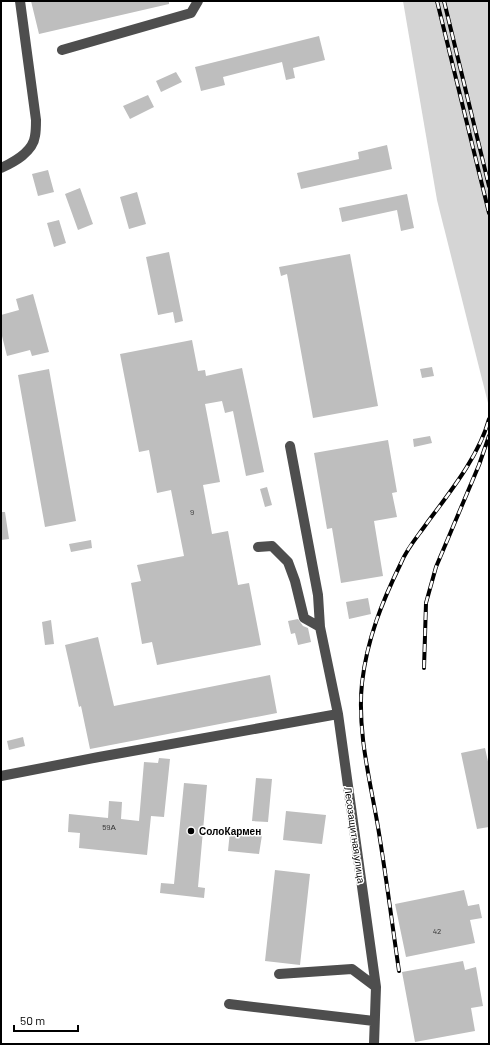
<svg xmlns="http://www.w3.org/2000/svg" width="490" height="1045" font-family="Barlow,sans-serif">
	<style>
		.green { fill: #d5d5d5 }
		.building { fill: #bebebe }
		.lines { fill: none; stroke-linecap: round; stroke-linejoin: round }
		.minor { stroke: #4e4e4e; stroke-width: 10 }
		.rail-casing { stroke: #000; stroke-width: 4 }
		.rail { stroke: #fff; stroke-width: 2.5; stroke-dasharray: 8; stroke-linecap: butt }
		.poi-dot { fill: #000; stroke: #fff; stroke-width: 1.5 }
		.labels { text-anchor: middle; stroke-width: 3; stroke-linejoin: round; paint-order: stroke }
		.number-label { font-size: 8px; fill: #303030 }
		.poi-label { font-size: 10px; font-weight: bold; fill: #000; stroke: #fff; text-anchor: start }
		.street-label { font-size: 10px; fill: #000; stroke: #fff }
	</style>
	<rect width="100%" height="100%" fill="#fff"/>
	<path class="green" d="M 403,1 L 489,1 L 489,407 L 437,200 Z"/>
	<path class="building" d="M 31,1 L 169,1 L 169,4 L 39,34 Z
		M 319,36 L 325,60 L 293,68 L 295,78 L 286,80 L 282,62 L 223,77 L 225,85 L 201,91 L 195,67 Z
		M 176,72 L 182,82 L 161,92 L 156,81 Z
		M 148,95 L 154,107 L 130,119 L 123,106 Z
		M 387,145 L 392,169 L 301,189 L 297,173 L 359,159 L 358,152 Z
		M 48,170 L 54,192 L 38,196 L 32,174 Z
		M 80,188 L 93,224 L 78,230 L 65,194 Z
		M 137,192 L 146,224 L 129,229 L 120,197 Z
		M 407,194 L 414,228 L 401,231 L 397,210 L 342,222 L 339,208 Z
		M 59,220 L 66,243 L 54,247 L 47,223 Z
		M 169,252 L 183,321 L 175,323 L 173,312 L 158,315 L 146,257 Z
		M 350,254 L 378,406 L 313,418 L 287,274 L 281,276 L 279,267 Z
		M 33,294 L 49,352 L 32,356 L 30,350 L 7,356 L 1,332 L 1,315 L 19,310 L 16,299 Z
		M 192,340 L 198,371 L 205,370 L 206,376 L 242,368 L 264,472 L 246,476 L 233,411 L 225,413 L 222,401 L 205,404 L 220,482 L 203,485 L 212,534 L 228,531 L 238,585 L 249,583 L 261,645 L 157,665 L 152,642 L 142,644 L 131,583 L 141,581 L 137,565 L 184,556 L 171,490 L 157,493 L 149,450 L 139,452 L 120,354 Z
		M 432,367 L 434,376 L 422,378 L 420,369 Z
		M 49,369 L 76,521 L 45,527 L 18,375 Z
		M 430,436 L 432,443 L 414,447 L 413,439 Z
		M 388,440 L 397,492 L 392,493 L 397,517 L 374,521 L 383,576 L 341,583 L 332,528 L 327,529 L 314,453 Z
		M 267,487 L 272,505 L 265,507 L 260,489 Z
		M 1,512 L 5,512 L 9,539 L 1,540 Z
		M 91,540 L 92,548 L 71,552 L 69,544 Z
		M 368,598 L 371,614 L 349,619 L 346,602 Z
		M 298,619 L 303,626 L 308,628 L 311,642 L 298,645 L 295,633 L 291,634 L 288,621 Z
		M 51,620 L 54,644 L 45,645 L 42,622 Z
		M 98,637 L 114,706 L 270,675 L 277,713 L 90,749 L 81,706 L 79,707 L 65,645 Z
		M 23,737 L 25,746 L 9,750 L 7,741 Z
		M 485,748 L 489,766 L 489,827 L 477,829 L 461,753 Z
		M 159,758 L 170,759 L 164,817 L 151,816 L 147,855 L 79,848 L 80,833 L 68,832 L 69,814 L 108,818 L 109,801 L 122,802 L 121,819 L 139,821 L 144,762 L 158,763 Z
		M 256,778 L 272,779 L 268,822 L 252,821 Z
		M 184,783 L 207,785 L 198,887 L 205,888 L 204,898 L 160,893 L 161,883 L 174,884 Z
		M 286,811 L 326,815 L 322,844 L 283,840 Z
		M 230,831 L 262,835 L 259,854 L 228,851 Z
		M 275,870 L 310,874 L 300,965 L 265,961 Z
		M 464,890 L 468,906 L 479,904 L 482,918 L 470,920 L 475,943 L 406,957 L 395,904 Z
		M 463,961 L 465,970 L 476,967 L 483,1006 L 471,1008 L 475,1031 L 415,1042 L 402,972 Z"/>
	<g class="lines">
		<path class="minor" d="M 62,50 L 191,13 L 198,1
			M 1,168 C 14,162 33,152 35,136 C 36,131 36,125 36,120 L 20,1
			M 290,446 L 318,595 L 320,627 L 338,714 L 376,987 L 374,1044
			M 258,547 L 272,546 L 288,562 L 295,581 L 304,618 L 320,627
			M 1,776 L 99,757 L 338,714
			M 279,974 L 352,969 L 376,987
			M 229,1004 L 374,1021"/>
		<g class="rail-casing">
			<path id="rail" d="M 437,1 L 489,213
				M 444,1 L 489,186
				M 424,668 L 426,603 L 436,567 L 479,465 L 489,436
				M 399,971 C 392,923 386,875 378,827 C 370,780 357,731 362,683 C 367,639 382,602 401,563 C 407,548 418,536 427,523 C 450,492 479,456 489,419"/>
		</g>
		<use href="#rail" class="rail"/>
	</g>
	<circle class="poi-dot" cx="191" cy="831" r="4"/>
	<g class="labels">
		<g class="number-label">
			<text x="192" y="515">9</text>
			<text x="109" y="830">59А</text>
			<text x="437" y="934">42</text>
		</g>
		<g class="poi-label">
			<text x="199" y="835">СолоКармен</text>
		</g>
		<g class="street-label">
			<text transform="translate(355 835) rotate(82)" y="4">Лесозащитная улица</text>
		</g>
	</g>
	<rect width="490" height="1045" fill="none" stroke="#000000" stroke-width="4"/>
	<path d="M14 1025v6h64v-6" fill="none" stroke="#000000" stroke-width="2"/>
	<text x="20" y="1025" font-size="12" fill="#000000" stroke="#ffffff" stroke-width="3" paint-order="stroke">50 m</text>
</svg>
